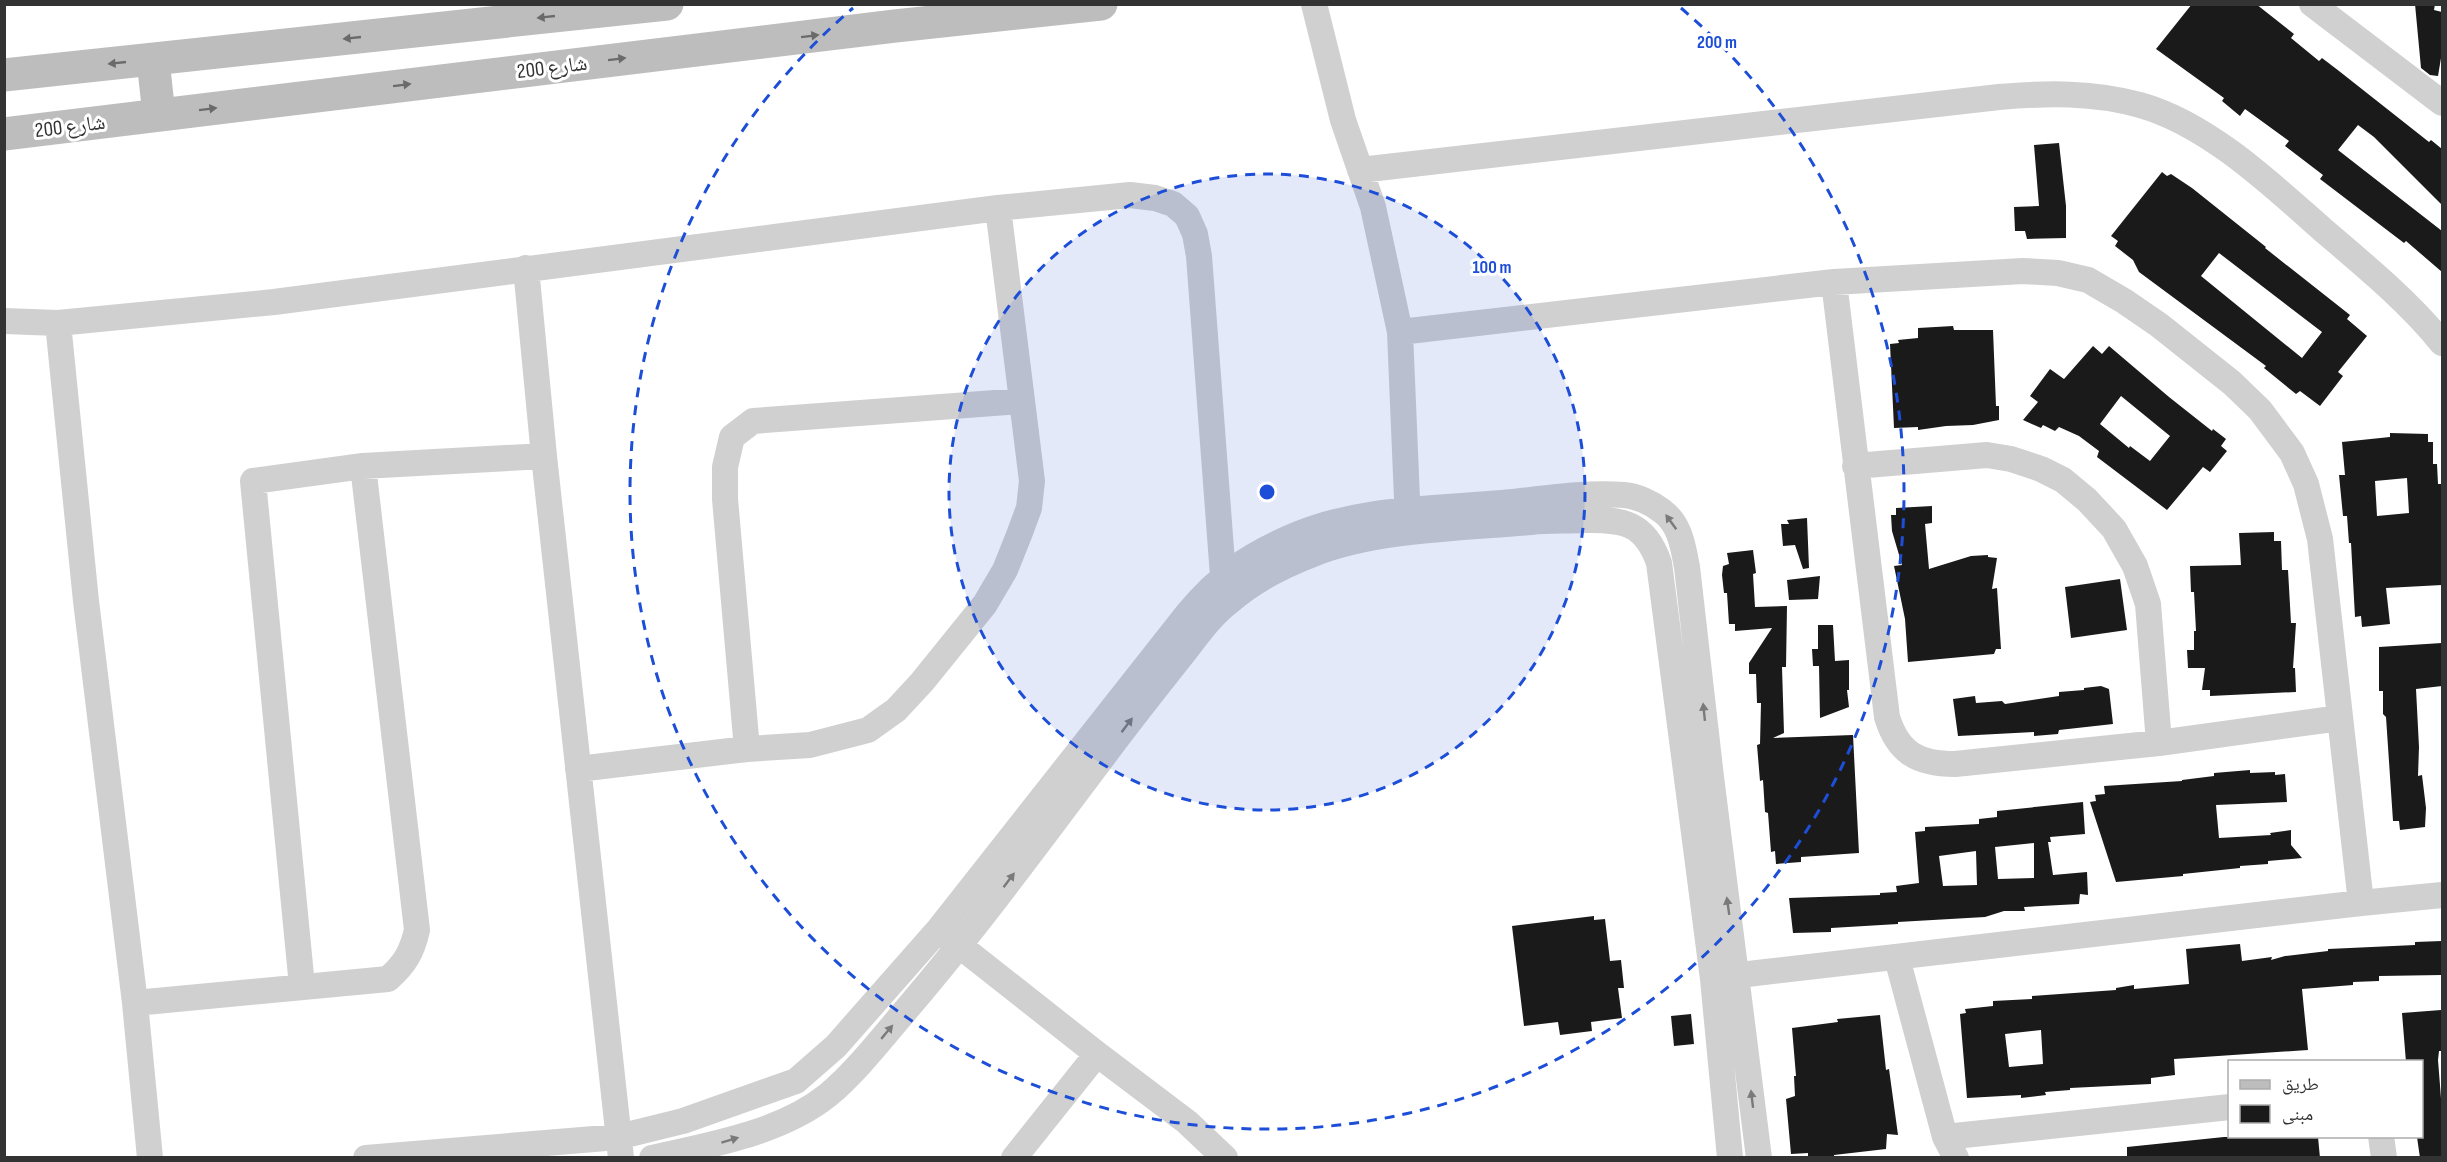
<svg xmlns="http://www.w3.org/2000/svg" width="2447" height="1162" font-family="'Sofia Sans Condensed','Noto Naskh Arabic',sans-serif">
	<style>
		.building { fill: #1a1a1a; fill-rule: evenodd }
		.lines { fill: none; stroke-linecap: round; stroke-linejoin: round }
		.street { stroke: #d0d0d0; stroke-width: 26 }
		.secondary { stroke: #bdbdbd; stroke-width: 33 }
		.oneway { fill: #6a6a6a }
		.oneway2 { fill: #7a7a7a }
		.ring { fill: none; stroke: #1d4ed8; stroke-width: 3; stroke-dasharray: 10 8 }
		.labels { text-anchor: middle; stroke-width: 6; stroke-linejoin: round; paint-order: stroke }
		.street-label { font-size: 21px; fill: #333; stroke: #fff }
		.centre { fill: #1d4ed8; stroke: #fff; stroke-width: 3 }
		.ring-label { font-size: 18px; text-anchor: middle; font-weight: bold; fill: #1d4ed8; stroke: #fff; stroke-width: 6; stroke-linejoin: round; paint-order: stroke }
	</style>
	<rect width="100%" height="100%" fill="#fff"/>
	<path class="building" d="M 2192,4 L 2256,4 L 2294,34 L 2291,38 L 2319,61 L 2322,58 L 2339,71 L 2429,142 L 2431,140 L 2442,149 L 2442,205 L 2374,137 L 2358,125 L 2338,150 L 2442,231 L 2442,272 L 2406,241 L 2404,243 L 2320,179 L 2323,175 L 2285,146 L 2289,141 L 2245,109 L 2240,116 L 2222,101 L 2224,98 L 2156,49 Z
		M 2415,4 L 2435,4 L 2434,10 L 2442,12 L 2442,52 L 2438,76 L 2430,75 L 2421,68 Z
		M 2059,143 L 2066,206 L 2066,238 L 2027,239 L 2025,231 L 2015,231 L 2014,207 L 2039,206 L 2034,145 Z
		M 2162,172 L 2167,176 L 2171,174 L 2192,188 L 2266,247 L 2265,248 L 2350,315 L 2347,319 L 2367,336 L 2338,372 L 2343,376 L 2320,406 L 2300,391 L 2296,394 L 2264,368 L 2266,366 L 2139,272 L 2133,260 L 2115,246 L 2118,241 L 2111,236 ZM 2219,253 L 2322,332 L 2302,358 L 2201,276 Z
		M 1953,326 L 1954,330 L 1993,330 L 1996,406 L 1999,406 L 1999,420 L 1973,425 L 1946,426 L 1918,430 L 1918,427 L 1894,428 L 1890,344 L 1899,343 L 1898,340 L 1918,338 L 1918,328 Z
		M 2093,346 L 2102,354 L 2109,346 L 2169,397 L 2212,431 L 2213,429 L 2226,439 L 2221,446 L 2227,451 L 2210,472 L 2203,467 L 2167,510 L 2097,457 L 2099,451 L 2079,436 L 2059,427 L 2055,431 L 2043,425 L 2041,428 L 2023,420 L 2038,402 L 2030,396 L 2050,369 L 2064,379 ZM 2121,396 L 2170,436 L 2150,461 L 2130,446 L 2129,448 L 2100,424 Z
		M 2390,433 L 2428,434 L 2428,442 L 2433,442 L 2433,464 L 2437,464 L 2438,484 L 2442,484 L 2442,585 L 2386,588 L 2390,624 L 2362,627 L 2361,616 L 2355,617 L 2351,543 L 2349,543 L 2347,516 L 2343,516 L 2339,475 L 2345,475 L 2342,442 L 2390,437 ZM 2407,478 L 2409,513 L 2377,516 L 2375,481 Z
		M 1932,506 L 1932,523 L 1925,524 L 1929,569 L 1971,556 L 1988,555 L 1988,557 L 1997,558 L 1992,589 L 1997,588 L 2001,649 L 1996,649 L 1994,654 L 1908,662 L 1905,619 L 1894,566 L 1902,565 L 1892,531 L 1891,515 L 1896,515 L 1896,508 Z
		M 1807,518 L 1809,568 L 1803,569 L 1795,545 L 1783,546 L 1781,524 L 1789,524 L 1787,520 Z
		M 2274,532 L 2274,541 L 2281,541 L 2282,570 L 2288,570 L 2291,623 L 2296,623 L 2293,668 L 2295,668 L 2296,692 L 2210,696 L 2210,690 L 2202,690 L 2205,668 L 2188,668 L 2187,650 L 2194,650 L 2194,631 L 2196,631 L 2194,592 L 2191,592 L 2190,566 L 2241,565 L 2239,533 Z
		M 1753,550 L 1756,573 L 1753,574 L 1755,607 L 1787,606 L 1786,667 L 1782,667 L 1784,733 L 1773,738 L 1853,735 L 1859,853 L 1801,857 L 1801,862 L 1776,864 L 1775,851 L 1771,852 L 1768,813 L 1765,812 L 1763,780 L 1760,781 L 1757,745 L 1760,744 L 1761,703 L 1757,703 L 1756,674 L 1749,674 L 1749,663 L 1772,628 L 1735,631 L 1735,624 L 1729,624 L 1727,593 L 1724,593 L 1722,575 L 1723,566 L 1729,564 L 1727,553 Z
		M 1820,576 L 1818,599 L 1789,600 L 1787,580 Z
		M 2120,579 L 2127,630 L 2071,638 L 2065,587 Z
		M 1818,625 L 1833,625 L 1835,661 L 1849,660 L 1849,690 L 1847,690 L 1849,707 L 1820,718 L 1819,666 L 1813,666 L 1812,649 L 1818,649 Z
		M 2442,643 L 2442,686 L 2416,689 L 2419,747 L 2418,776 L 2422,775 L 2426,808 L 2425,827 L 2400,830 L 2399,821 L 2393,821 L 2386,717 L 2383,714 L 2383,691 L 2379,691 L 2379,647 Z
		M 2101,686 L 2109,689 L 2113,724 L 2059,730 L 2058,734 L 2034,736 L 2034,732 L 1958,736 L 1953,699 L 1975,696 L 1976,703 L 2002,701 L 2005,704 L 2059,696 L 2059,692 L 2084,690 L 2084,688 Z
		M 2250,770 L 2250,773 L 2275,772 L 2275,775 L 2285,774 L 2287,802 L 2216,805 L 2219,838 L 2271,835 L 2270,833 L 2291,830 L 2291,845 L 2302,858 L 2268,861 L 2268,864 L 2240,866 L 2240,868 L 2183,874 L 2183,876 L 2116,882 L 2090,802 L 2096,801 L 2095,795 L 2105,794 L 2104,786 L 2182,781 L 2182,780 L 2214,776 L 2214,773 Z
		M 2083,802 L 2085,834 L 2050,837 L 2051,842 L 2048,842 L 2053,875 L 2087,872 L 2088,895 L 2080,894 L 2079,904 L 2024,907 L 2025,911 L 2004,911 L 1985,917 L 1898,922 L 1898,924 L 1831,928 L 1831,932 L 1793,933 L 1789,898 L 1880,895 L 1880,893 L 1897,892 L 1896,886 L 1919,883 L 1915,832 L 1925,831 L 1925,827 L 1979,824 L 1979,819 L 1997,817 L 1997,811 ZM 2034,843 L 2034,878 L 1998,879 L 1995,847 ZM 1976,851 L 1977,885 L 1943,886 L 1939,856 Z
		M 1594,916 L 1594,920 L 1605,919 L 1610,961 L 1621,960 L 1624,988 L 1618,988 L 1622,1018 L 1591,1022 L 1592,1031 L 1560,1035 L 1558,1022 L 1524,1026 L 1512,926 Z
		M 2442,941 L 2442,975 L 2379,976 L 2379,981 L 2353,982 L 2353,985 L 2302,989 L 2308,1050 L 2174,1059 L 2175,1075 L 2151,1078 L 2151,1084 L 2070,1088 L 2070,1090 L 2045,1092 L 2046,1095 L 2021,1098 L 2021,1095 L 1967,1098 L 1960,1014 L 1966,1013 L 1965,1009 L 1993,1006 L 1993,1001 L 2032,999 L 2032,996 L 2116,990 L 2116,988 L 2134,985 L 2134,989 L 2189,984 L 2186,949 L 2240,944 L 2242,961 L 2272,957 L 2271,960 L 2285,956 L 2328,951 L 2328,949 L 2415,945 L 2415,942 ZM 2041,1030 L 2043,1064 L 2009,1067 L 2005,1034 Z
		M 2441,1010 L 2442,1051 L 2439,1051 L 2438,1060 L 2442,1111 L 2442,1158 L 2420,1158 L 2417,1137 L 2421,1137 L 2421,1062 L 2406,1062 L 2402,1013 Z
		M 1691,1014 L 1694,1044 L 1674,1046 L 1671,1016 Z
		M 1880,1015 L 1886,1070 L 1889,1069 L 1898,1135 L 1887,1134 L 1886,1149 L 1834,1155 L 1834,1158 L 1808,1158 L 1808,1153 L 1791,1154 L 1786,1099 L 1795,1096 L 1794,1076 L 1796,1076 L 1792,1028 L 1838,1022 L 1837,1019 Z
		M 2224,1137 L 2318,1137 L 2320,1158 L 2127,1158 L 2127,1147 Z"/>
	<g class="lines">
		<path class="street" d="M 1314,4 L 1343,120 L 1373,207 L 1400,332 L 1408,523
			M 2312,4 L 2442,103
			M 1360,170 L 1999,97 C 2047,93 2093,92 2140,105 C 2208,124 2271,184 2323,230 C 2364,265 2408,301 2442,343
			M 526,268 L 544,456 L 621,1158
			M 1834,282 L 1887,717 C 1898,753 1918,764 1955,764 L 2159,743 L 2340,718
			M 4,321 L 58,323
			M 1400,332 L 1834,282 L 2023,271 L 2058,273 L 2088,280 L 2124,301 L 2159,325 L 2232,383 L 2260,410 L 2292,453 L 2306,484 L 2320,539 L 2361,903
			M 1855,466 L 1987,455 L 2011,459 L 2041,469 L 2063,480 L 2087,500 L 2114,529 L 2135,566 L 2148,604 L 2159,743
			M 747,749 L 725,499 L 725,467 L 732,437 L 753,421 L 1022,401
			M 578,769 L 747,749 L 810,745 L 868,730 L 896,710 L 922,682 L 985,604 L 1005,570 L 1019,535 L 1029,508 L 1032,481 L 998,208
			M 946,935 L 1097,1054 L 1187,1122 L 1225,1158
			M 1897,958 L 1945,1137 L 1956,1158
			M 1722,977 L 2361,903 L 2442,895
			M 302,986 L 253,481 L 363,466 L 544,456
			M 135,1003 L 388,979 C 405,964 412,952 417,930 L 363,466
			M 2381,1136 L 2384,1158
			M 1945,1137 L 2230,1107
			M 150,1158 L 135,1003 L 86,601 L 58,323 L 274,302 L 998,208 L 1130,195 L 1155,198 L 1173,204 L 1187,216 L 1195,234 L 1199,256 L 1223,576 L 1229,602
			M 366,1158 L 618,1137 L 683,1121 L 796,1081 L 836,1046 L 939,929 L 1188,613 C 1218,577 1246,557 1289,538 C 1355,508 1431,509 1502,503 C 1542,499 1584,492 1624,495 C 1637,496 1652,503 1662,511 C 1680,524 1683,546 1687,567 L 1711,777 L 1759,1158
			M 652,1158 C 710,1145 781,1133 828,1095 C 857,1071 886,1033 911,1004 C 984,918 1050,827 1118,737 C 1140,708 1163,679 1186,650 C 1199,633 1212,615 1229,602 C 1253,581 1284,565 1313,554 C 1375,529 1464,528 1531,522 C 1548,520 1566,521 1583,520 C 1622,519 1645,522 1659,563 L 1713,979 L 1730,1158
			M 1014,1158 L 1097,1054"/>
		<path class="secondary" d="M 153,60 L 159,115
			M 4,75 L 667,4
			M 4,134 L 895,26 L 1101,4"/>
	</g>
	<defs><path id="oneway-solid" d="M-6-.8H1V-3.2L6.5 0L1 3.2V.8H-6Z" transform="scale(1.5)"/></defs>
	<g class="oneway">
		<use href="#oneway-solid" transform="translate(546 17) rotate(174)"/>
		<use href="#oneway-solid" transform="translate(810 36) rotate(-7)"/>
		<use href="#oneway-solid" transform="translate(352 38) rotate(174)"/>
		<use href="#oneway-solid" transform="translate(617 59) rotate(-7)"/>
		<use href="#oneway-solid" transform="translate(117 63) rotate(174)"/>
		<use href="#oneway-solid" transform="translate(402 85) rotate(-7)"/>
		<use href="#oneway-solid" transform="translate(208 109) rotate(-7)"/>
	</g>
	<g class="oneway2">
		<use href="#oneway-solid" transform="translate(1671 522) rotate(-126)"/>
		<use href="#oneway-solid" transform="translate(1704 712) rotate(-96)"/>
		<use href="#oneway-solid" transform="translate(1127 725) rotate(-53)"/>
		<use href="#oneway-solid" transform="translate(1009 880) rotate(-53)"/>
		<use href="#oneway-solid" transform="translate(1728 906) rotate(-98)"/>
		<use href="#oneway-solid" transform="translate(887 1032) rotate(-50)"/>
		<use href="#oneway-solid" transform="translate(1752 1099) rotate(-97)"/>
		<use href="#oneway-solid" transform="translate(730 1140) rotate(-17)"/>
	</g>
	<circle cx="1267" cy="492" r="318" fill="#1d4ed8" fill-opacity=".12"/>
	<g class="ring">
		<circle cx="1267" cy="492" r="318"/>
		<path d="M1681 8A637 637 0 1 1 853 8"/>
	</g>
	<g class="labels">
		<g class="street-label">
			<text transform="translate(552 67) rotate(-7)" y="7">شارع 200</text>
			<text transform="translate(70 126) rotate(-7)" y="7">شارع 200</text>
		</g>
	</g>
	<circle cx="1267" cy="492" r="9" class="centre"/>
	<g class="ring-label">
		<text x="1717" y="48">200 m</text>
		<text x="1492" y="273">100 m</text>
	</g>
	<rect width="2447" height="1162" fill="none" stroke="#333333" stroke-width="12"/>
	<rect x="2228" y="1060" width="195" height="78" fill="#ffffff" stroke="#adadad" stroke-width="1.5"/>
	<rect x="2240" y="1080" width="30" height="9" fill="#bdbdbd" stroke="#adadad" stroke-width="1.5"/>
	<text x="2282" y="1090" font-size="18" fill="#333333">طريق</text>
	<rect x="2240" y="1105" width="30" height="18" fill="#1a1a1a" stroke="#adadad" stroke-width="1.5"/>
	<text x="2282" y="1120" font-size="18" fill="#333333">مبنى</text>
</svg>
